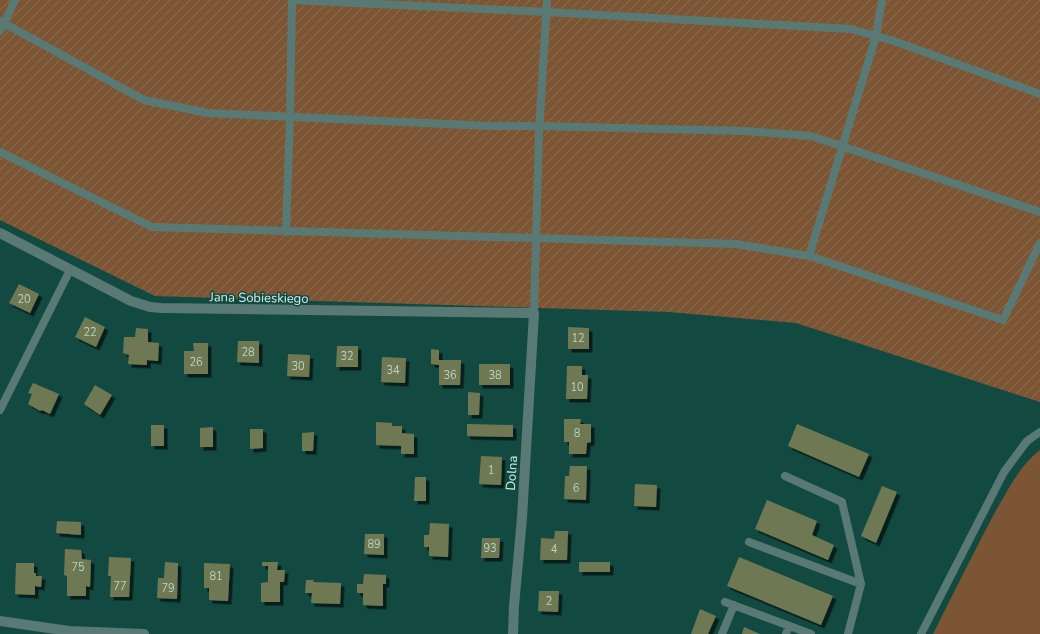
<svg xmlns="http://www.w3.org/2000/svg" width="1040" height="634" font-family="'Nunito Sans',sans-serif">
	<style>
		.grass { fill: #7c5634 }
		.garden { fill: url(#garden-furrows) }
		.building { fill: #6e7953; filter: url(#shadow) }
		.lines { fill: none; stroke-linecap: round; stroke-linejoin: round }
		.service { stroke: #597a74; stroke-width: 8 }
		.minor { stroke: #597a74; stroke-width: 10 }
		.labels { text-anchor: middle; stroke-width: 3; stroke-linejoin: round; paint-order: stroke }
		.number-label { font-size: 11px; fill: #bad2c4 }
		.street-label { font-size: 13px; fill: #d4efe9; stroke: #124a42 }
	</style>
	<defs>
		<pattern id="garden-furrows" width="10" height="10" patternUnits="userSpaceOnUse"><rect width="10" height="10" fill="#7c5634"/><path d="M-1 1l2-2M0 10L10 0M9 11l2-2" fill="none" stroke="#8e6f51"/></pattern>
		<filter id="shadow"><feDropShadow dx="3.5" dy="3.5" stdDeviation="0" flood-color="#0009"/></filter>
	</defs>
	<rect width="100%" height="100%" fill="#124a42"/>
	<path class="grass" d="M 1040,450 L 1040,634 L 933,634 C 953,594 973,554 994,514 C 1007,492 1019,466 1040,450 Z"/>
	<path class="garden" d="M 0,0 L 1040,0 L 1040,402 L 796,323 L 669,312 L 155,296 L 0,220 Z"/>
	<path class="building" d="M 19,284 L 39,294 L 30,313 L 9,303 Z
		M 85,317 L 105,327 L 96,347 L 75,337 Z
		M 568,327 L 589,328 L 589,349 L 568,349 Z
		M 136,328 L 148,329 L 148,342 L 159,343 L 158,361 L 147,360 L 147,365 L 128,364 L 129,355 L 123,353 L 124,337 L 135,337 Z
		M 238,341 L 259,341 L 259,363 L 237,362 Z
		M 193,343 L 208,343 L 208,374 L 184,374 L 184,351 L 194,351 Z
		M 337,346 L 358,346 L 358,367 L 336,367 Z
		M 431,349 L 439,350 L 439,360 L 461,360 L 460,385 L 439,385 L 439,365 L 431,364 Z
		M 288,354 L 310,355 L 309,377 L 287,376 Z
		M 382,357 L 406,358 L 405,383 L 381,382 Z
		M 479,364 L 510,364 L 510,385 L 479,385 Z
		M 567,366 L 582,366 L 582,375 L 588,375 L 587,399 L 566,399 Z
		M 33,383 L 59,394 L 50,414 L 42,410 L 40,411 L 28,404 L 32,394 L 28,393 Z
		M 95,385 L 112,395 L 100,415 L 84,404 Z
		M 468,392 L 480,393 L 479,415 L 468,415 Z
		M 564,419 L 581,419 L 580,424 L 591,424 L 591,442 L 587,443 L 586,454 L 569,454 L 569,442 L 564,442 Z
		M 376,422 L 392,423 L 392,426 L 402,426 L 402,433 L 414,434 L 414,454 L 401,454 L 401,446 L 376,445 Z
		M 467,424 L 513,425 L 513,437 L 467,436 Z
		M 797,424 L 869,454 L 859,477 L 788,446 Z
		M 151,425 L 164,425 L 164,446 L 151,446 Z
		M 213,427 L 213,447 L 200,447 L 200,428 Z
		M 250,429 L 263,429 L 263,448 L 250,449 Z
		M 314,432 L 313,451 L 302,451 L 302,433 Z
		M 481,456 L 502,457 L 501,485 L 479,484 Z
		M 570,466 L 587,466 L 586,500 L 564,499 L 565,476 L 569,476 Z
		M 415,477 L 426,477 L 426,501 L 414,501 Z
		M 635,484 L 657,485 L 656,507 L 634,506 Z
		M 882,486 L 897,492 L 876,543 L 861,536 Z
		M 767,500 L 817,521 L 812,535 L 834,545 L 828,560 L 755,529 Z
		M 57,521 L 81,522 L 81,535 L 56,533 Z
		M 430,523 L 449,524 L 448,557 L 429,556 L 429,547 L 424,547 L 424,535 L 429,535 Z
		M 555,531 L 568,531 L 567,560 L 540,560 L 541,538 L 554,539 Z
		M 365,534 L 384,534 L 384,555 L 364,554 Z
		M 482,538 L 500,538 L 499,558 L 481,558 Z
		M 65,549 L 81,550 L 82,559 L 91,560 L 90,587 L 86,586 L 86,596 L 67,596 L 67,576 L 64,575 Z
		M 109,557 L 131,558 L 129,597 L 110,597 L 111,576 L 108,576 Z
		M 739,557 L 833,596 L 821,625 L 727,586 Z
		M 165,562 L 178,563 L 177,599 L 157,598 L 158,578 L 164,578 Z
		M 262,562 L 278,562 L 277,570 L 285,570 L 284,582 L 280,582 L 280,602 L 261,602 L 261,583 L 268,582 L 268,566 L 262,566 Z
		M 579,562 L 610,562 L 610,572 L 579,572 Z
		M 16,563 L 34,563 L 34,573 L 36,573 L 36,576 L 42,576 L 41,587 L 35,586 L 35,595 L 15,594 Z
		M 204,563 L 230,564 L 228,601 L 209,600 L 209,588 L 204,588 Z
		M 364,574 L 386,575 L 386,584 L 383,584 L 383,606 L 363,605 L 363,593 L 357,593 L 357,584 L 363,584 Z
		M 306,580 L 314,580 L 313,582 L 341,583 L 340,604 L 311,603 L 312,593 L 305,593 Z
		M 539,591 L 559,591 L 558,612 L 538,611 Z
		M 700,609 L 716,616 L 708,634 L 691,634 Z
		M 744,627 L 760,634 L 742,634 Z"/>
	<g class="lines">
		<path class="service" d="M 292,0 L 546,12 L 851,29 L 894,41 L 1040,94
			M 0,21 L 144,100 L 208,113 L 489,126 L 539,126 L 746,131 L 811,136 L 1040,212
			M 0,31 L 15,0
			M 0,152 L 152,227 L 736,244 L 809,256 L 1003,320 L 1040,243
			M 286,232 L 290,117 L 292,0
			M 809,256 L 876,36 L 882,0
			M 534,313 L 539,133 L 547,0
			M 0,410 L 70,270
			M 785,476 L 842,502 L 861,584 L 848,634
			M 749,542 L 861,584
			M 725,602 L 811,634
			M 722,634 L 734,605
			M 786,634 L 789,626
			M 921,634 L 1004,472 L 1027,441 L 1040,432"/>
		<path class="minor" d="M 0,233 L 131,301 L 150,307 L 161,308 L 534,313 L 522,518 L 514,606 L 513,634
			M 0,621 L 69,631 L 144,634"/>
	</g>
	<g class="labels">
		<g class="number-label">
			<text x="24" y="303">20</text>
			<text x="90" y="336">22</text>
			<text x="578" y="342">12</text>
			<text x="248" y="356">28</text>
			<text x="347" y="360">32</text>
			<text x="196" y="366">26</text>
			<text x="298" y="370">30</text>
			<text x="393" y="374">34</text>
			<text x="450" y="379">36</text>
			<text x="495" y="379">38</text>
			<text x="577" y="391">10</text>
			<text x="577" y="437">8</text>
			<text x="491" y="474">1</text>
			<text x="576" y="492">6</text>
			<text x="374" y="548">89</text>
			<text x="490" y="552">93</text>
			<text x="554" y="553">4</text>
			<text x="78" y="571">75</text>
			<text x="216" y="580">81</text>
			<text x="120" y="590">77</text>
			<text x="168" y="592">79</text>
			<text x="549" y="605">2</text>
		</g>
		<g class="street-label">
			<text transform="translate(259 297) rotate(1)" y="5">Jana Sobieskiego</text>
			<text transform="translate(511 473) rotate(-86)" y="5">Dolna</text>
		</g>
	</g>
</svg>
